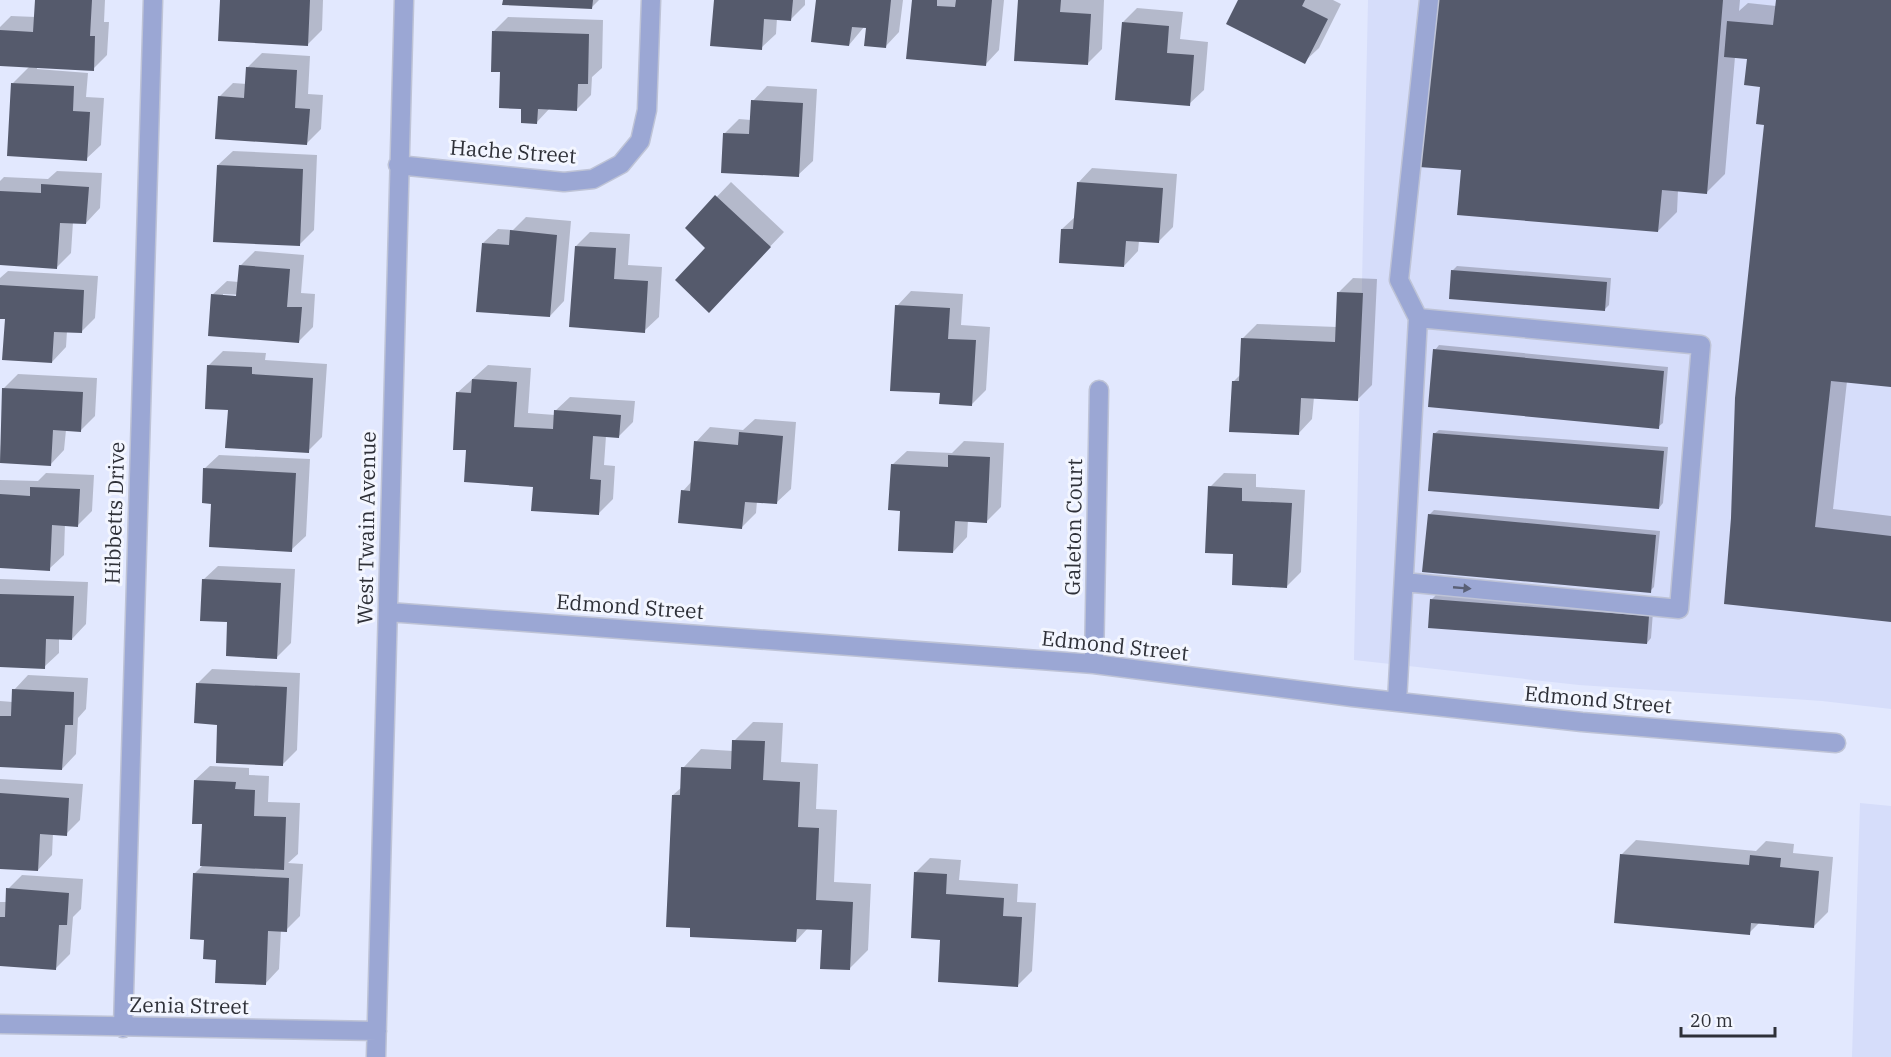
<svg xmlns="http://www.w3.org/2000/svg" width="1891" height="1057" font-family="'IBM Plex Serif',serif">
	<style>
		.built { fill: #d6ddfa }
		.shadow { fill: #0003; fill-rule: evenodd }
		.building { fill: #555a6c }
		.lines { fill: none; stroke-linecap: round; stroke-linejoin: round }
		.minor-casing { stroke: #bec3d6; stroke-width: 21 }
		.minor { stroke: #9ba7d4; stroke-width: 18 }
		.oneway { fill: #5a6076 }
		.labels { text-anchor: middle; stroke-width: 6; stroke-linejoin: round; paint-order: stroke }
		.street-label { font-size: 21px; fill: #2e3038; stroke: #f3f6ff }
	</style>
	<rect width="100%" height="100%" fill="#e2e8fe"/>
	<path class="built" d="M 1368,0 L 1891,0 L 1891,709 L 1822,701 L 1579,685 L 1354,660 Z
		M 1860,803 L 1891,806 L 1891,1057 L 1852,1057 Z"/>
	<path class="shadow" d="M 36,0 L 105,0 L 104,22 L 109,22 L 107,55 L 93,69 L 37,67 L 37,69 L 88,73 L 86,97 L 104,98 L 101,145 L 86,159 L 13,83 L 30,66 L 0,65 L 0,27 L 11,16 L 36,17 Z
		M 222,0 L 323,0 L 322,30 L 307,45 Z
		M 504,0 L 599,0 L 592,7 Z
		M 715,0 L 805,0 L 805,5 L 791,19 L 777,18 L 776,34 L 761,48 Z
		M 817,0 L 903,0 L 899,32 L 885,47 L 867,27 L 864,27 L 849,45 Z
		M 913,0 L 1004,0 L 999,50 L 985,65 Z
		M 1020,0 L 1104,0 L 1102,49 L 1087,64 Z
		M 1240,0 L 1333,0 L 1341,4 L 1319,48 L 1304,62 Z
		M 1435,0 L 1740,0 L 1739,11 L 1748,3 L 1776,6 L 1777,0 L 1891,0 L 1891,385 L 1847,381 L 1833,509 L 1891,516 L 1891,620 L 1733,518 L 1765,124 L 1762,85 L 1748,58 L 1735,57 L 1725,174 L 1706,193 L 1678,190 L 1677,212 L 1658,231 L 1463,169 Z
		M 1137,8 L 1183,12 L 1180,39 L 1208,42 L 1204,90 L 1189,104 L 1123,22 Z
		M 508,17 L 603,20 L 602,68 L 592,77 L 591,95 L 577,109 L 550,108 L 537,122 L 522,107 L 502,71 L 493,32 Z
		M 262,53 L 310,56 L 308,94 L 323,95 L 321,129 L 306,144 L 219,97 L 233,83 L 247,84 L 247,68 Z
		M 767,86 L 817,89 L 813,161 L 798,175 L 724,134 L 739,119 L 751,120 L 753,101 Z
		M 233,151 L 317,155 L 314,230 L 299,245 L 218,165 Z
		M 1092,168 L 1177,174 L 1173,227 L 1158,242 L 1139,241 L 1138,251 L 1124,266 L 1062,229 L 1076,216 L 1078,183 Z
		M 57,171 L 102,173 L 100,208 L 86,223 L 73,222 L 71,253 L 57,267 L 0,264 L 0,181 L 4,177 L 48,179 Z
		M 731,182 L 784,232 L 723,296 L 708,248 L 687,228 Z
		M 526,217 L 571,221 L 564,301 L 550,316 L 483,243 L 498,229 L 513,230 Z
		M 590,232 L 630,234 L 628,265 L 662,267 L 659,317 L 644,331 L 576,246 Z
		M 255,251 L 304,255 L 301,293 L 315,294 L 313,327 L 299,341 L 212,295 L 227,281 L 239,282 L 240,266 ZM 223,294 L 244,295 L 244,298 L 223,297 Z
		M 1457,266 L 1611,278 L 1609,305 L 1605,309 L 1452,271 Z
		M 8,271 L 98,276 L 95,318 L 81,332 L 67,331 L 66,347 L 52,362 L 7,318 L 0,317 L 0,278 Z
		M 1353,278 L 1377,279 L 1372,385 L 1358,399 L 1314,397 L 1312,419 L 1298,434 L 1233,382 L 1241,374 L 1243,338 L 1257,324 L 1337,327 L 1339,292 Z
		M 911,291 L 963,294 L 961,325 L 990,327 L 986,390 L 972,404 L 897,306 Z
		M 1439,345 L 1668,367 L 1663,423 L 1658,427 L 1435,350 Z
		M 223,351 L 266,353 L 265,360 L 327,364 L 322,437 L 308,451 L 229,408 L 208,366 Z
		M 488,365 L 531,368 L 528,413 L 555,415 L 555,411 L 570,397 L 635,401 L 633,422 L 619,436 L 606,436 L 604,465 L 615,466 L 613,499 L 598,514 L 535,485 L 468,449 L 457,393 Z
		M 18,374 L 97,378 L 95,416 L 80,431 L 66,430 L 64,450 L 50,465 L 0,462 L 4,388 Z
		M 755,419 L 796,422 L 791,489 L 776,503 L 757,501 L 756,513 L 742,527 L 683,491 L 692,481 L 696,442 L 710,427 L 743,430 Z
		M 1439,430 L 1668,447 L 1663,503 L 1659,508 L 1434,434 Z
		M 964,441 L 1004,443 L 1001,507 L 987,521 L 968,520 L 967,537 L 953,552 L 901,509 L 892,465 L 907,451 L 952,453 Z
		M 219,455 L 310,459 L 306,536 L 291,550 L 213,502 L 204,469 Z
		M 46,473 L 94,475 L 92,511 L 78,525 L 65,524 L 64,555 L 49,569 L 0,567 L 0,480 L 38,481 Z
		M 1224,473 L 1256,474 L 1256,487 L 1305,490 L 1301,572 L 1287,586 L 1235,552 L 1210,487 Z
		M 1434,510 L 1660,531 L 1654,587 L 1650,591 L 1429,515 Z
		M 218,566 L 295,569 L 291,643 L 277,657 L 229,620 L 203,580 Z
		M 0,579 L 88,582 L 86,624 L 72,639 L 59,638 L 59,653 L 44,667 L 0,666 Z
		M 1436,595 L 1653,612 L 1651,638 L 1647,643 L 1431,600 Z
		M 212,669 L 300,673 L 297,750 L 282,765 L 219,723 L 198,683 Z
		M 28,675 L 88,678 L 86,709 L 78,718 L 76,754 L 62,769 L 0,766 L 0,701 L 13,702 L 14,690 Z
		M 753,722 L 783,723 L 781,762 L 818,764 L 816,809 L 837,810 L 834,882 L 871,884 L 868,950 L 849,969 L 824,929 L 808,928 L 796,941 L 673,795 L 682,787 L 683,768 L 701,749 L 733,751 L 734,741 Z
		M 210,766 L 249,768 L 249,775 L 269,776 L 268,802 L 300,803 L 298,854 L 288,863 L 303,864 L 300,916 L 286,930 L 281,930 L 279,969 L 265,984 L 217,958 L 206,939 L 194,874 L 204,864 L 203,823 L 195,780 Z
		M 0,779 L 83,784 L 80,820 L 66,834 L 53,833 L 52,855 L 38,870 L 0,868 Z
		M 1636,840 L 1756,851 L 1766,841 L 1794,844 L 1793,853 L 1833,857 L 1828,912 L 1813,927 L 1760,922 L 1749,933 L 1621,855 Z
		M 930,858 L 961,860 L 959,880 L 1018,884 L 1017,902 L 1036,903 L 1032,971 L 1018,985 L 942,938 L 915,873 Z
		M 22,875 L 83,879 L 81,909 L 73,917 L 70,954 L 56,968 L 0,964 L 0,902 L 7,902 L 8,889 Z"/>
	<path class="building" d="M 35,0 L 92,0 L 90,36 L 95,36 L 94,71 L 0,66 L 0,30 L 33,32 Z
		M 220,0 L 310,0 L 308,46 L 218,41 Z
		M 503,0 L 593,0 L 592,9 L 502,5 Z
		M 714,0 L 793,0 L 791,21 L 764,19 L 762,50 L 710,46 Z
		M 816,0 L 891,0 L 886,48 L 864,46 L 866,28 L 852,27 L 849,46 L 811,42 Z
		M 912,0 L 937,0 L 937,6 L 955,7 L 956,0 L 992,0 L 986,66 L 906,59 Z
		M 1018,0 L 1061,0 L 1060,12 L 1091,14 L 1088,65 L 1014,61 Z
		M 1238,0 L 1305,0 L 1302,6 L 1328,19 L 1305,64 L 1226,24 Z
		M 1433,0 L 1723,0 L 1707,194 L 1662,190 L 1658,232 L 1457,215 L 1461,170 L 1419,167 Z
		M 1776,0 L 1891,0 L 1891,387 L 1831,381 L 1815,527 L 1891,536 L 1891,622 L 1724,604 L 1731,518 L 1735,398 L 1764,125 L 1756,124 L 1760,87 L 1744,85 L 1747,59 L 1724,57 L 1727,21 L 1773,25 Z
		M 1122,22 L 1169,26 L 1167,53 L 1194,55 L 1190,106 L 1115,100 Z
		M 492,31 L 589,34 L 588,84 L 578,84 L 577,111 L 538,109 L 537,124 L 521,123 L 521,109 L 499,108 L 500,72 L 491,72 Z
		M 246,67 L 297,70 L 295,108 L 310,109 L 307,145 L 215,139 L 218,96 L 244,98 Z
		M 11,83 L 74,86 L 73,111 L 90,112 L 87,161 L 7,156 Z
		M 751,100 L 803,103 L 799,177 L 721,173 L 723,133 L 749,134 Z
		M 217,165 L 303,169 L 300,246 L 213,242 Z
		M 1077,182 L 1163,188 L 1159,243 L 1126,241 L 1124,267 L 1059,263 L 1061,229 L 1073,229 Z
		M 41,184 L 89,187 L 86,224 L 60,223 L 57,269 L 0,265 L 0,191 L 41,193 Z
		M 715,195 L 771,247 L 709,313 L 675,280 L 705,248 L 685,228 Z
		M 510,230 L 557,235 L 550,317 L 476,312 L 482,243 L 509,245 Z
		M 575,246 L 616,248 L 614,279 L 648,281 L 645,333 L 569,327 Z
		M 239,265 L 290,269 L 287,307 L 302,307 L 299,343 L 208,336 L 211,294 L 236,296 Z
		M 1451,270 L 1607,282 L 1605,311 L 1449,299 Z
		M 0,285 L 84,290 L 82,333 L 54,332 L 52,363 L 2,360 L 5,319 L 0,319 Z
		M 1337,292 L 1363,293 L 1358,401 L 1301,398 L 1299,435 L 1229,432 L 1232,381 L 1239,381 L 1241,338 L 1335,342 Z
		M 895,305 L 950,308 L 948,339 L 976,340 L 972,406 L 939,404 L 940,393 L 890,391 Z
		M 1433,349 L 1664,371 L 1659,429 L 1428,407 Z
		M 207,365 L 252,367 L 252,374 L 313,378 L 309,453 L 225,448 L 228,410 L 205,409 Z
		M 472,379 L 517,382 L 514,427 L 553,429 L 554,410 L 621,415 L 619,438 L 593,436 L 590,479 L 601,480 L 599,515 L 531,511 L 533,487 L 464,482 L 466,450 L 453,450 L 456,392 L 471,393 Z
		M 2,388 L 83,392 L 81,432 L 53,430 L 51,466 L 0,463 Z
		M 739,432 L 783,436 L 777,504 L 745,502 L 742,529 L 678,523 L 681,490 L 690,491 L 694,441 L 738,445 Z
		M 1433,433 L 1664,451 L 1659,509 L 1428,491 Z
		M 948,455 L 990,457 L 987,523 L 955,521 L 953,553 L 898,551 L 900,511 L 888,510 L 891,464 L 948,467 Z
		M 203,468 L 296,473 L 292,552 L 209,547 L 211,504 L 202,503 Z
		M 1208,486 L 1242,488 L 1242,501 L 1292,503 L 1287,588 L 1232,585 L 1233,554 L 1205,553 Z
		M 30,487 L 80,489 L 78,527 L 52,525 L 50,571 L 0,568 L 0,494 L 30,496 Z
		M 1428,514 L 1656,535 L 1651,593 L 1422,572 Z
		M 202,579 L 281,583 L 277,659 L 226,656 L 227,622 L 200,621 Z
		M 0,594 L 74,596 L 72,640 L 46,639 L 45,669 L 0,667 Z
		M 1430,599 L 1649,616 L 1647,644 L 1428,628 Z
		M 196,683 L 287,687 L 283,766 L 216,763 L 217,725 L 194,723 Z
		M 12,689 L 74,692 L 73,725 L 65,725 L 62,770 L 0,767 L 0,716 L 11,716 Z
		M 732,740 L 765,741 L 763,780 L 800,782 L 798,827 L 819,828 L 816,900 L 853,902 L 850,970 L 820,969 L 822,930 L 797,929 L 796,942 L 690,937 L 690,928 L 666,927 L 672,795 L 680,795 L 681,767 L 731,769 Z
		M 194,780 L 236,782 L 235,789 L 255,790 L 254,816 L 286,817 L 284,870 L 200,866 L 202,824 L 192,824 Z
		M 0,793 L 69,798 L 67,836 L 40,834 L 38,871 L 0,869 Z
		M 1620,854 L 1749,865 L 1750,855 L 1781,858 L 1780,867 L 1819,871 L 1814,928 L 1751,923 L 1750,935 L 1614,923 Z
		M 914,872 L 947,874 L 946,894 L 1004,898 L 1003,916 L 1022,917 L 1018,987 L 938,982 L 940,940 L 911,938 Z
		M 193,873 L 289,878 L 287,932 L 268,931 L 266,985 L 215,983 L 216,960 L 203,959 L 204,940 L 190,939 Z
		M 6,888 L 69,893 L 67,925 L 59,925 L 56,970 L 0,966 L 0,917 L 5,917 Z"/>
	<g class="lines">
		<g class="minor-casing">
			<path id="minor" d="M 398,165 L 564,182 L 593,179 L 621,164 L 640,141 L 647,110 L 651,0
				M 1418,318 L 1399,280 L 1429,0
				M 388,612 L 1094,664 L 1352,697 L 1582,722 L 1836,743
				M 1094,664 L 1099,390
				M 1397,702 L 1418,318 L 1701,345 L 1679,609 L 1404,582
				M 0,1024 L 377,1031
				M 123,1028 L 153,0
				M 376,1057 L 404,0"/>
		</g>
		<use href="#minor" class="minor"/>
	</g>
	<defs><path id="oneway-solid" d="M-6-.8H1V-3.2L6.5 0L1 3.2V.8H-6Z" transform="scale(1.5)"/></defs>
	<use class="oneway" href="#oneway-solid" transform="translate(1462 588) rotate(5)"/>
	<g class="labels">
		<g class="street-label">
			<text transform="translate(513 152) rotate(4)" y="7">Hache Street</text>
			<text transform="translate(115 513) rotate(-88)" y="7">Hibbetts Drive</text>
			<text transform="translate(1074 527) rotate(-89)" y="7">Galeton Court</text>
			<text transform="translate(367 528) rotate(-89)" y="7">West Twain Avenue</text>
			<text transform="translate(630 607) rotate(4)" y="7">Edmond Street</text>
			<text transform="translate(1115 646) rotate(6)" y="7">Edmond Street</text>
			<text transform="translate(1598 700) rotate(5)" y="7">Edmond Street</text>
			<text transform="translate(189 1006) rotate(1)" y="7">Zenia Street</text>
		</g>
	</g>
	<path d="M1681 1027v9h94v-9" fill="none" stroke="#2e3038" stroke-width="3"/>
	<text x="1690" y="1027" font-size="18" fill="#2e3038" stroke="#f3f6ff" stroke-width="4.5" paint-order="stroke">20 m</text>
</svg>
